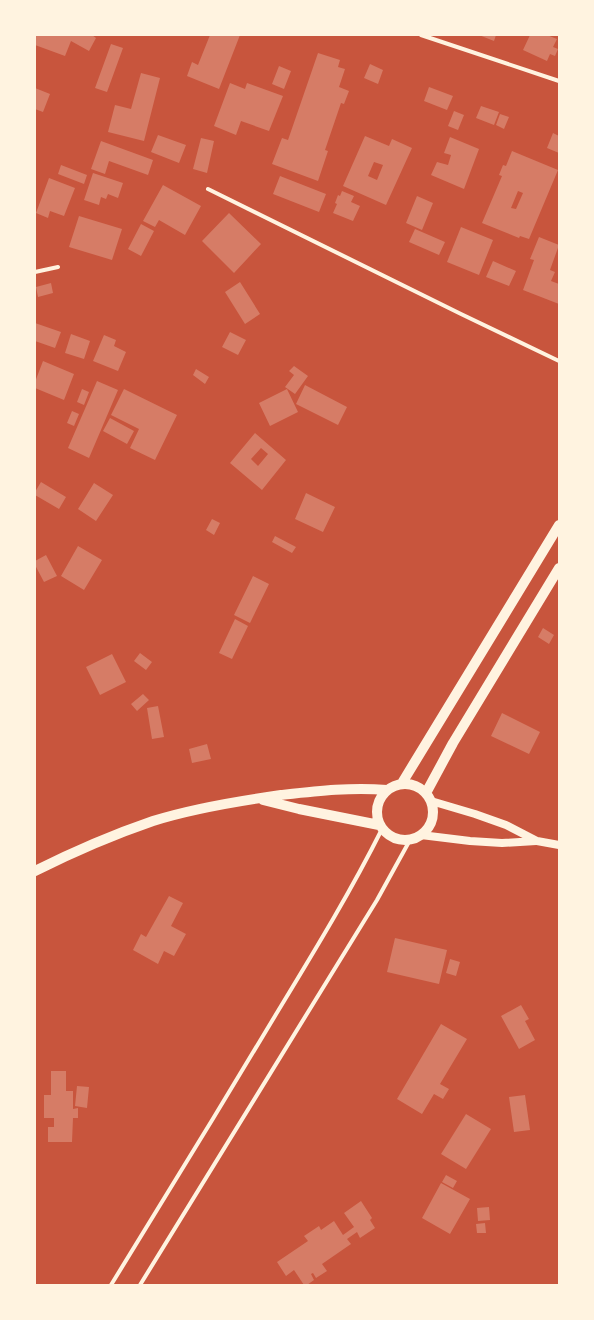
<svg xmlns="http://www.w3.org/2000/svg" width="594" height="1320" font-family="Merriweather,serif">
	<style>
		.building { fill: #d67c66; fill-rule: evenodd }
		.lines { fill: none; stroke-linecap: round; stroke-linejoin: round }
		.minor { stroke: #fff3e0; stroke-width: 4 }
		.secondary { stroke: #fff3e0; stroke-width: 8 }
		.primary { stroke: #fff3e0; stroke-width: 10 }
	</style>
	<rect width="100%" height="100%" fill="#c8553d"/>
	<path class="building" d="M 35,35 L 92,35 L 96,38 L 89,51 L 71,41 L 65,56 L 35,45 Z
		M 210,35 L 240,35 L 219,89 L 187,76 L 192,62 L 198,65 Z
		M 479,35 L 496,35 L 494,41 Z
		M 530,35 L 547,35 L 557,39 L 553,47 L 558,49 L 555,56 L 550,54 L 547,61 L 523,50 Z
		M 111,44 L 123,48 L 107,92 L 95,88 Z
		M 318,53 L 340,60 L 338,67 L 345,69 L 339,87 L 349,91 L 344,104 L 341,103 L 325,150 L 328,151 L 318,181 L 272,164 L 282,138 L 288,140 Z
		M 370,64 L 383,70 L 378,84 L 364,78 Z
		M 279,66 L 291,71 L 284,89 L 272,84 Z
		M 141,73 L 160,78 L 144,141 L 108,132 L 115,105 L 131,109 Z
		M 230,83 L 245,89 L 247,83 L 283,96 L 269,131 L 241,121 L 236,135 L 214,126 Z
		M 429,87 L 453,96 L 447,110 L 424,101 Z
		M 35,88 L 50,94 L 43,112 L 35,109 Z
		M 481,106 L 499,112 L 494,125 L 476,118 Z
		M 454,111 L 464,115 L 458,130 L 448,126 Z
		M 500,114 L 509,117 L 504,129 L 496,125 Z
		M 553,133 L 559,136 L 559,153 L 547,148 Z
		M 158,135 L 186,145 L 179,163 L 151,152 Z
		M 365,136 L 389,146 L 392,139 L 412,148 L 386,205 L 343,186 ZM 374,162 L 383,165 L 377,180 L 368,176 Z
		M 450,137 L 479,149 L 464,189 L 431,175 L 437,162 L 448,165 L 451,155 L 444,153 Z
		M 201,138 L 214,141 L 207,173 L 193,169 Z
		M 101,141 L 153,160 L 148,175 L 109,161 L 105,174 L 91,169 Z
		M 512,151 L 558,170 L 529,239 L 520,236 L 519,238 L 482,223 L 502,176 L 499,175 L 503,165 L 506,166 ZM 518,191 L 523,193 L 516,209 L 511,208 Z
		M 61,165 L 87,175 L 84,184 L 58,174 Z
		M 93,173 L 123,183 L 118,198 L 108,194 L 106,199 L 101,197 L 99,205 L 84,200 Z
		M 280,176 L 326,194 L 319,212 L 273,194 Z
		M 49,178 L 75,188 L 64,216 L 50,211 L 48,218 L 36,213 Z
		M 163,185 L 201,206 L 185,235 L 159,220 L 155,227 L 143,221 Z
		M 342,191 L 354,196 L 351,202 L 360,206 L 353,221 L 333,213 L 337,204 L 335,203 L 338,195 L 340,196 Z
		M 417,196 L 433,203 L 422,230 L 406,223 Z
		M 229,213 L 261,244 L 234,273 L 202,241 Z
		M 79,216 L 122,229 L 112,260 L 69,247 Z
		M 141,224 L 154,231 L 141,256 L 128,249 Z
		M 461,227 L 493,240 L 479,275 L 447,262 Z
		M 415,229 L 445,242 L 439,255 L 409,242 Z
		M 539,237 L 559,245 L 550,270 L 555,272 L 551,281 L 559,284 L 559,304 L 523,290 L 534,260 L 530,259 Z
		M 493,261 L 516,271 L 509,286 L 486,277 Z
		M 240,282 L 260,314 L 245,324 L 225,292 Z
		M 51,283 L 53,293 L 38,297 L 36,287 Z
		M 35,323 L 61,332 L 55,348 L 35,341 Z
		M 230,332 L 246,340 L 238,355 L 222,347 Z
		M 71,334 L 90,341 L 84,359 L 65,353 Z
		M 104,335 L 116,340 L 114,346 L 126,352 L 118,371 L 93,361 Z
		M 43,361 L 74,374 L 64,400 L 35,388 L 35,382 Z
		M 294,366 L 308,376 L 295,394 L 285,387 L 294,375 L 289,371 Z
		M 196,369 L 209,377 L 205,384 L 193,375 Z
		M 97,381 L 118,390 L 89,458 L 68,448 Z
		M 305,385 L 347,407 L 338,425 L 296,404 Z
		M 82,389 L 89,392 L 84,405 L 77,402 Z
		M 124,389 L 177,415 L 155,460 L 130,448 L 139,429 L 111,415 Z
		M 287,389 L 298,412 L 270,426 L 259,403 Z
		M 72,411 L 79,414 L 74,426 L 67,423 Z
		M 110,418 L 134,431 L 127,444 L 103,431 Z
		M 255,433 L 286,460 L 262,490 L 230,463 ZM 261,448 L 268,454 L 258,466 L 251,459 Z
		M 41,482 L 66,497 L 59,509 L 35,495 L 35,492 Z
		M 94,483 L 113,495 L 96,521 L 78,509 Z
		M 306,493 L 335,507 L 323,532 L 295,519 Z
		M 212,519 L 220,523 L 214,535 L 206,530 Z
		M 275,536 L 296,547 L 292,553 L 272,542 Z
		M 78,546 L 102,560 L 84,590 L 61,576 Z
		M 46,555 L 57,576 L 44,582 L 35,565 L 35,561 Z
		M 253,576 L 269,584 L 250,623 L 234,615 Z
		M 235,619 L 248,626 L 232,659 L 219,653 Z
		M 543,628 L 554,635 L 549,644 L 538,637 Z
		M 140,653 L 152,662 L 146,670 L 134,661 Z
		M 112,654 L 126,682 L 100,695 L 86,667 Z
		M 143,694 L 149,700 L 137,711 L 131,704 Z
		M 158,706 L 164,737 L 152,739 L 147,708 Z
		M 502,713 L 540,732 L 529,754 L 491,736 Z
		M 207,744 L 211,759 L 192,763 L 189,749 Z
		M 169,896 L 183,903 L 171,926 L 186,934 L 174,956 L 164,951 L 158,964 L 133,950 L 141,934 L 146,937 Z
		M 395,938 L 447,950 L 439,984 L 387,972 Z
		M 450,959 L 460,962 L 456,976 L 446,973 Z
		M 521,1005 L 529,1019 L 525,1021 L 535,1040 L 519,1049 L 501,1016 Z
		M 441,1024 L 467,1039 L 440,1084 L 449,1089 L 443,1099 L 434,1094 L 422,1114 L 397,1099 Z
		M 51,1071 L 66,1071 L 66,1091 L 73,1091 L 73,1109 L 78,1108 L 78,1118 L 73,1118 L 72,1142 L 48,1142 L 48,1127 L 54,1127 L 54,1118 L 44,1118 L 44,1095 L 51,1095 Z
		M 77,1086 L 89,1087 L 87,1108 L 75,1106 Z
		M 525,1095 L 530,1130 L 514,1132 L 509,1097 Z
		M 466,1114 L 491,1129 L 466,1169 L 441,1154 Z
		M 446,1175 L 457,1181 L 453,1188 L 442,1182 Z
		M 441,1183 L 470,1199 L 450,1234 L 422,1218 Z
		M 361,1201 L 372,1218 L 370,1220 L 375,1228 L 360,1238 L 357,1232 L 347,1239 L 351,1244 L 322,1264 L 327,1271 L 316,1278 L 313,1273 L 311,1274 L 314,1280 L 307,1285 L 304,1285 L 294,1270 L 286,1276 L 277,1262 L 308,1241 L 304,1236 L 319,1226 L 321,1230 L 334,1221 L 343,1235 L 354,1227 L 344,1213 Z
		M 489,1207 L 490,1220 L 478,1221 L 477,1208 Z
		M 485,1223 L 486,1233 L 477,1233 L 476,1224 Z"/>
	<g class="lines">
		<path class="minor" d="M 421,35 L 559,81
			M 208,189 L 461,314 L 559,361
			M 35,272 L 58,267
			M 111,1285 C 166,1196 221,1106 275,1016 C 312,955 350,893 382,829
			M 140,1285 L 377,900 L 410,840"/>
		<path class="secondary" d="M 431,801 L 475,814 L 506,825 L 537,841 L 559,845
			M 421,835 L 470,841 L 502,843 L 536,841"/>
		<path class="primary" d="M 402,783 L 559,525
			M377 812a28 28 0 1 1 56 0a28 28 0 1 1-56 0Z
			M 426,793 L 453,743 L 559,568
			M 263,800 L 299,809 L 379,825
			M 35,871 C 73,852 112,835 153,821 C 194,808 238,801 281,795 C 317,791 351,787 387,790"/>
	</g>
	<rect width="594" height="1320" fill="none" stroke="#fff3e0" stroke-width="72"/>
</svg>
